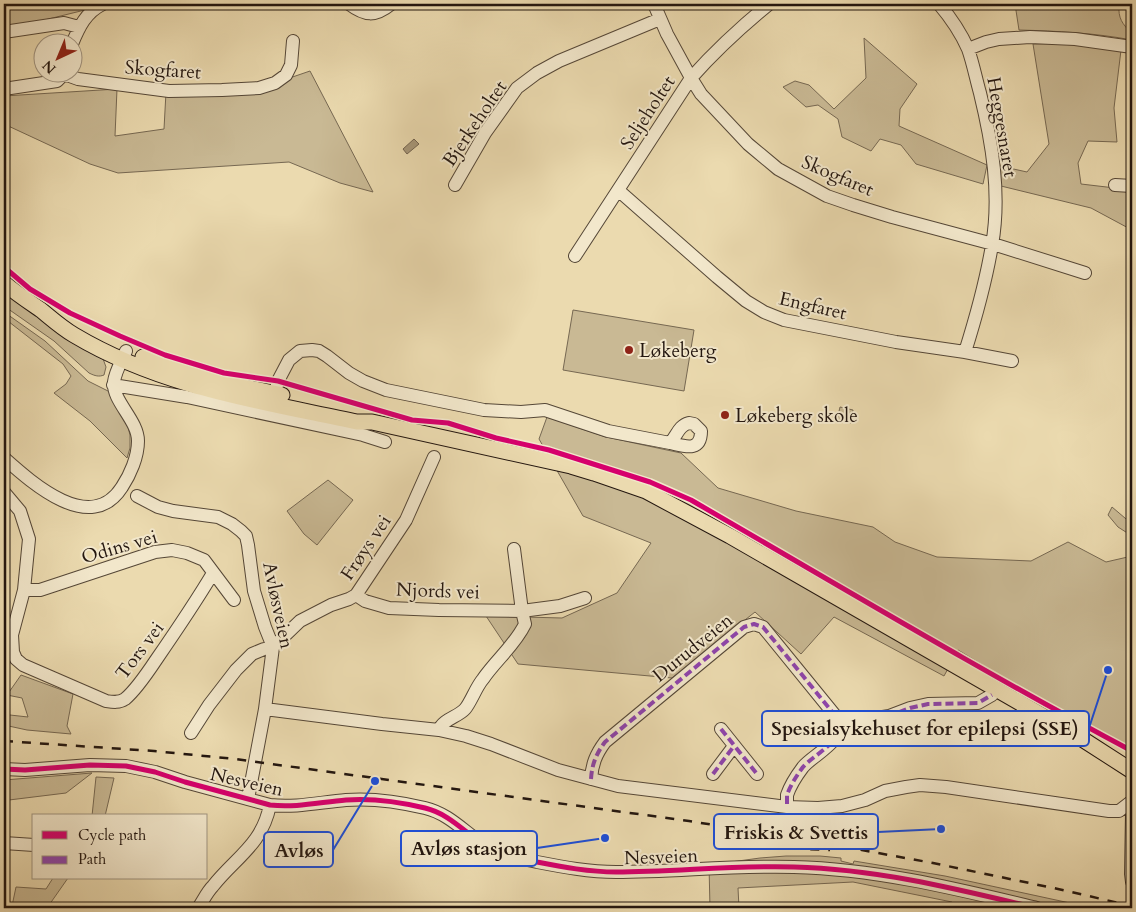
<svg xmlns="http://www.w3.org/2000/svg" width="1136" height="912" font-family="Cardo,serif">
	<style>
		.green { fill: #c9b994; stroke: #766852 }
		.water { fill: #a79779; stroke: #72634f }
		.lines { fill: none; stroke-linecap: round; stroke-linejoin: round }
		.minor-casing { stroke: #554737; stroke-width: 14 }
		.major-casing { stroke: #23160f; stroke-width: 17 }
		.minor { stroke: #f2e7cb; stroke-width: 12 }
		.major { stroke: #ebdaaf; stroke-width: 15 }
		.rail { stroke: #23160f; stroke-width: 2.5; stroke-dasharray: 9 9; stroke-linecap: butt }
		.quiet { stroke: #8e44ad; stroke-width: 4; stroke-dasharray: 8 4; stroke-linecap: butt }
		.cycleway-casing { stroke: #f2e7cb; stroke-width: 8 }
		.cycleway { stroke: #d6006c; stroke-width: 5 }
		.poi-dot { fill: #8f2418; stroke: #f2e7cb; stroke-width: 2 }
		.labels { text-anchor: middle; stroke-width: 4; stroke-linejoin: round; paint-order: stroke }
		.street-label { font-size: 19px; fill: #23160f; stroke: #f2e7cb }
		.poi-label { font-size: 19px; fill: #23160f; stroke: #f2e7cb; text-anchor: start }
		.leader { fill: none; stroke: #1d4ed8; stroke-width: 2 }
		.callout-dot { fill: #1d4ed8; stroke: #f2e7cb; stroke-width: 2 }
		.callout { fill: #f2e7cb; stroke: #1d4ed8; stroke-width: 2 }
		.callout-label { font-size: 20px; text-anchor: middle; font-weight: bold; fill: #23160f }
	</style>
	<rect width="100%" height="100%" fill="#ebdaaf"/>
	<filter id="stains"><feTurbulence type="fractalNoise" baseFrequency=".004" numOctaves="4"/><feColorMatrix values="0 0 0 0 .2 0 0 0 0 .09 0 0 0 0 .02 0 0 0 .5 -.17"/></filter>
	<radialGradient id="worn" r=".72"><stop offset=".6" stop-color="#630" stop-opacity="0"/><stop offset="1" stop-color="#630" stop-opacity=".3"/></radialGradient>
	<path class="green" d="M 4,4 L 104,4 L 97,7 L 12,28 L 4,25 Z
		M 1015,4 L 1119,4 C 1118,19 1122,23 1132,34 L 1132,40 C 1095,33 1057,31 1019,30 Z
		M 864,38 L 917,84 L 900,109 L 899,126 L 987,165 L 983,184 L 916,164 L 901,145 L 880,139 L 871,151 L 842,137 L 838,119 L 818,105 L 806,107 L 783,87 L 795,81 L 809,85 L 834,109 L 866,78 Z
		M 1073,43 L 1121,50 L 1114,108 L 1117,142 L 1088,141 L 1078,163 L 1081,184 L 1132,190 L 1132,230 L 1091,208 L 1001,186 L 1000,166 L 1027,172 L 1049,144 L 1033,44 Z
		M 310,71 L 373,192 L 340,183 L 289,162 L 118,173 L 90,164 L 4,124 L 4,96 L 117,89 L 115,136 L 164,129 L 166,92 L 275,83 Z
		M 4,292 L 102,356 L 106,367 L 104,375 C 99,377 95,376 89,373 L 54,341 L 4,306 Z
		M 573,310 L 694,330 L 684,391 L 563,370 Z
		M 4,312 L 45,341 L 88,381 L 110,392 L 127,423 L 130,435 L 130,448 L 127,458 L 90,421 L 54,393 L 66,384 L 71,376 L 63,364 L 4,318 Z
		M 840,407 L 853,410 L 851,423 L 837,420 Z
		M 547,417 L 606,437 L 681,453 L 718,488 L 796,511 L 873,527 L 895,542 L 937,557 L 1031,561 L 1068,542 L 1106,562 L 1132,556 L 1132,753 L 1080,724 L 958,650 L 944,676 L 834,617 L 801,654 L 755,612 L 672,678 L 518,664 L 486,616 L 562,618 L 617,593 L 651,543 L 583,516 L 539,439 Z
		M 328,480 L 353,500 L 317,545 L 304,534 L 287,511 Z
		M 1112,507 L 1132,524 L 1132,536 L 1118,527 L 1108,515 Z
		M 21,675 L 73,694 L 67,726 L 71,734 L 27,730 L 4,725 L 4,718 L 10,715 L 28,717 L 22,698 L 7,695 Z
		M 92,773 L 66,793 L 9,800 L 4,799 L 4,780 Z
		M 96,777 L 114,778 L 105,816 L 92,816 Z
		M 786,856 L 820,856 L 841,858 L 841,861 L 853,864 L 854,861 L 945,876 L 1093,908 L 951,908 L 952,902 L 853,882 L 738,888 L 739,908 L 710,908 L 709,865 L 760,858 Z
		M 53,878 L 68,878 L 47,908 L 14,908 L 12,906 L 16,887 L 46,889 Z"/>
	<path class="water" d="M 414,139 L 419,144 L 407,154 L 403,149 Z"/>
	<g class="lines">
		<g class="minor-casing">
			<path id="minor" d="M 349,4 C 365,16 375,17 391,4
				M 654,4 L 667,34 L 691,78 L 701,94 L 748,144 L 778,169 L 827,196 L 853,205 L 892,217 L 993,244 L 1085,273
				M 939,4 C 950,17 961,33 968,49 C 973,63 976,79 980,93 C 992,142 1001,194 992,245 C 986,281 976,317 965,352
				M 4,32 L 64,23 L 79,27
				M 72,44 C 79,27 86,12 103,4
				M 968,49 L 986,42 L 999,39 L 1030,37 L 1075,39 L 1132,47
				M 64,74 L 78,79 L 169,91 L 222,90 L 259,88 L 275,83 L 286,75 L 291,65 L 293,41
				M 4,89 L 57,81 L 64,74
				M 455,185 L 485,133 L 517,88 L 537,73 L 559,61 L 660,19
				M 1115,185 L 1132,186
				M 618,190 L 717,277 L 746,301 L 764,312 L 784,320 L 896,342 L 965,352 L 1012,361
				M 575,256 L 691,78 C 715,51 741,27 769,4
				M 113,385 L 187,397 L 363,435 L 385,442
				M 273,401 L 278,381 L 289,360 L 300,351 L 312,350 L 319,351 L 327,356 L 349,373 L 363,381 L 386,390 L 484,410 L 521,412 L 545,410 L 608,431 L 670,443
				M 689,423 L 694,424 L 701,431 C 701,453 684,446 670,443 C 677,436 678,426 689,423 Z
				M 4,458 C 32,483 91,536 122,487 C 130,475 138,457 138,441 C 138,420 112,401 114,382 C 115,372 122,360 126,351
				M 4,492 L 20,511 L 29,539 L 24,590 L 12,635 L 13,652 L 16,659 L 23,665 L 106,701 C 113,702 119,703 125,699 C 136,690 148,672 156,660 C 176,631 195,603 213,573
				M 137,496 L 158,507 L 173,511 L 218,517 L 232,524 L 241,531 L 246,536 L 248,545 L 254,591 L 265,627 L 273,647 L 265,709 L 248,799
				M 24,590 L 40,590 L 155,552 L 172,550 L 187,553 L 204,560 L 234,600
				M 356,595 L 365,601 L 389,608 L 439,610 L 522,611 L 560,606 L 585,598
				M 265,709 L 382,724 L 439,730 L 466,736 L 491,744 L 558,770 L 618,786 L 787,807 L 818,808 L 842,806 L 865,800 L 885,791 L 906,787 L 920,785 L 946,787 L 1109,811 L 1119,811 L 1132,801
				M 840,724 L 889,716 L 910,708 L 928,704 L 978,703 L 992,695
				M 721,729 L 757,774
				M 439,730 C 443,719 458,717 465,709 C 471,702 476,687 483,679 C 496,660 515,645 525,624 L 522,611 L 514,549
				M 191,733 L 209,705 L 236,670 L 252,654 L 264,649 L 273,647 L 300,621 L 331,605 L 349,599 L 356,595 L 406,520 L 434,457
				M 4,769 L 25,770 L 90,765 L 126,766 L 155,772 L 185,782 L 270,805 C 296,808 321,802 346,800 C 372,798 400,802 425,808 C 450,814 465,833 486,846 C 502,855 520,858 537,862 C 563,867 589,872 616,872 C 675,872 735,865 794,867 C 877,869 957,889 1037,908
				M 713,774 L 734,746
				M 591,779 C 592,764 596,754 605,742 L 744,627 L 754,624 L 763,627 L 838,719 C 847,740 814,754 803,767 C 797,775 790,786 787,795 C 787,799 787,804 787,807
				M 1132,813 L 1131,874 L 1132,882
				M 4,843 L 34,845
				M 198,908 C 203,901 207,892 213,886 C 236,857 262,845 270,805"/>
		</g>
		<g class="major-casing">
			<path id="major" d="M 4,283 C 16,293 28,301 41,310 C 52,319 62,328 74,335 C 161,387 259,401 357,422 L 372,422 L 571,466 L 594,473 L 646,491 L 730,536 L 1076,735 L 1132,771
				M 143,357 C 188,376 235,385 282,395"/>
		</g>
		<use href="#minor" class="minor"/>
		<use href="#major" class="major"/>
		<path class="rail" d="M 4,741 L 154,751 L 235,759 L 689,821 L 795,838 L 933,863 L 1058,889 L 1132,906
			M 721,839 L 782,848 L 830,850"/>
		<path class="quiet" d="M 840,724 L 889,716 L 910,708 L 928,704 L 978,703 L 992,695
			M 721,729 L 757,774
			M 713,774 L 734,746
			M 591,779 C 592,764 596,754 605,742 L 744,627 L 754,624 L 763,627 L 838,719 C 847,740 814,754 803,767 C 797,775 790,786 787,795 C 787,799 787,804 787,807"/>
		<g class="cycleway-casing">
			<path id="cycleway" d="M 4,267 L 30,289 L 70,313 L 120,336 L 165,355 L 224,373 L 278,381 L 412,420 L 448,423 L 496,438 L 549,450 L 650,482 L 691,500 C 838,585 983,672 1132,751
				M 4,769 L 25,770 L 90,765 L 126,766 L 155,772 L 185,782 L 270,805 C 296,808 321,802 346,800 C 372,798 400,802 425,808 C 450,814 465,833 486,846 C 502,855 520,858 537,862 C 563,867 589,872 616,872 C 675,872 735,865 794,867 C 877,869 957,889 1037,908"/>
		</g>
		<use href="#cycleway" class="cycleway"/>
	</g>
	<g class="poi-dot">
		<circle cx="629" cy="350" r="5"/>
		<circle cx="725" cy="415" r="5"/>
	</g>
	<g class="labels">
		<g class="street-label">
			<text transform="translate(163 69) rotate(4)" y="7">Skogfaret</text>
			<text transform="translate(647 112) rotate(-57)" y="7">Seljeholtet</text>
			<text transform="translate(474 123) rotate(-56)" y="7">Bjerkeholtet</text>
			<text transform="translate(1003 127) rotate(80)" y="7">Heggesnaret</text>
			<text transform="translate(838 175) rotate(23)" y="7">Skogfaret</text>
			<text transform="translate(813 305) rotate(13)" y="7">Engfaret</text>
			<text transform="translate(119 546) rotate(-16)" y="7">Odins vei</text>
			<text transform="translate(365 547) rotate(-56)" y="7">Frøys vei</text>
			<text transform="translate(438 590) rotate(2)" y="7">Njords vei</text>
			<text transform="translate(279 605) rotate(78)" y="7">Avløsveien</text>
			<text transform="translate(692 647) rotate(-39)" y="7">Durudveien</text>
			<text transform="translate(139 650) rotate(-53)" y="7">Tors vei</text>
			<text transform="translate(247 781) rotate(13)" y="7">Nesveien</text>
			<text transform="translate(661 856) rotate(-2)" y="7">Nesveien</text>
		</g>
		<g class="poi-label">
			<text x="639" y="357">Løkeberg</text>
			<text x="735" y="422">Løkeberg skole</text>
		</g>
	</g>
	<path class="leader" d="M1108 670L1089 728M941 829L878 832M605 838L537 848M375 781L333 850"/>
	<g class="callout-dot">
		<circle cx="1108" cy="670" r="5"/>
		<circle cx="941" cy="829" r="5"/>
		<circle cx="605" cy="838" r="5"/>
		<circle cx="375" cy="781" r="5"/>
	</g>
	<g class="callout">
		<rect x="762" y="711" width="327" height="35" rx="5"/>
		<rect x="714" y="814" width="164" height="35" rx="5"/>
		<rect x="401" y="831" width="136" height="35" rx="5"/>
		<rect x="264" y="832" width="69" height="35" rx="5"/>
	</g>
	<g class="callout-label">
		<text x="925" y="735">Spesialsykehuset for epilepsi (SSE)</text>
		<text x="796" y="839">Friskis &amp; Svettis</text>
		<text x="469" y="855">Avløs stasjon</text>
		<text x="299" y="857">Avløs</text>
	</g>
	<rect width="1136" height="912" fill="none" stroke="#ebdaaf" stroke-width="20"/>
	<rect x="5" y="5" width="1126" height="902" fill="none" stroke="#23160f" stroke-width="2.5"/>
	<rect x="10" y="10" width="1116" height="892" fill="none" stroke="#23160f"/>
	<rect x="32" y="814" width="175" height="65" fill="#f2e7cb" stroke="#9f9380"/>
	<rect x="42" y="831" width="25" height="8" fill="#d6006c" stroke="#9f9380"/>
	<text x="78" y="840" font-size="15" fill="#23160f">Cycle path</text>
	<rect x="42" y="856" width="25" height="8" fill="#8e44ad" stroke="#9f9380"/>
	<text x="78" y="864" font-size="15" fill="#23160f">Path</text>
	<g transform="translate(58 58) rotate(224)"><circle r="24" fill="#f2e7cb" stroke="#9f9380"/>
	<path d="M0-4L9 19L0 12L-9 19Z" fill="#8f2418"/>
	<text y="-8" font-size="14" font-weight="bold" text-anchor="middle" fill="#23160f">N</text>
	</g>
	<rect width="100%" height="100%" filter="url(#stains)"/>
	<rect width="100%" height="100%" fill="url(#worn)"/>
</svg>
